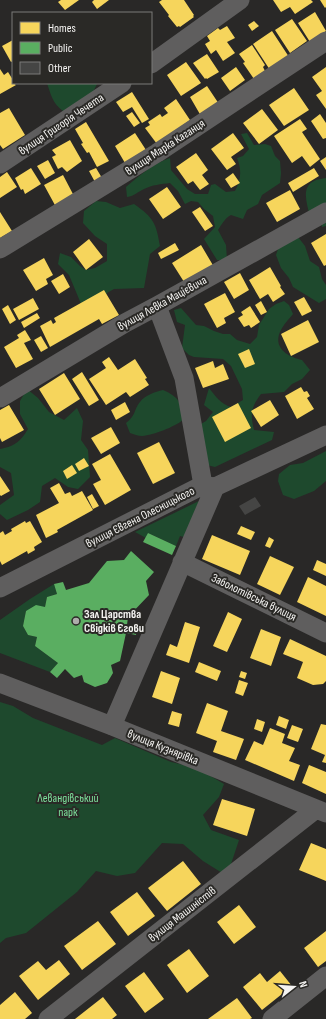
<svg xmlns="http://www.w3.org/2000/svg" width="326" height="1019" font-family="'Sofia Sans Condensed',sans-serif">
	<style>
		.green { fill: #1e492d }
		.homes { fill: #f6d55c }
		.public { fill: #5aae61 }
		.building { fill: #454544 }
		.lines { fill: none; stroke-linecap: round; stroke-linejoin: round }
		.minor { stroke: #5f5e5e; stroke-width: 19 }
		.poi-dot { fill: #aeadab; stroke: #2a2926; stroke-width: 1.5 }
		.labels { text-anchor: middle; stroke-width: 4; stroke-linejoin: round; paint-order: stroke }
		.street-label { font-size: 12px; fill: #f5f4f2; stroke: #2a2926 }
		.poi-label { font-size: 12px; font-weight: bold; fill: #f5f4f2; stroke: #2a2926; text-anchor: start }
		.park-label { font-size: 12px; fill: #7de19c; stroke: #2a2926 }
	</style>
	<rect width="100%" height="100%" fill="#292827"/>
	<path class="green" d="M 47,83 L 96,83 L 97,84 L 90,98 L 69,115 C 54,106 52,99 47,83 Z
		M 247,133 L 254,145 L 265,144 L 271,146 L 275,156 L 280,161 L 281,173 L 280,183 L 262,195 L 258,204 L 247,210 L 243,219 L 231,215 C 225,218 222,224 218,230 L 226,245 L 227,260 L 217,260 L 204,239 L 215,227 L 213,216 L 204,209 L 198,202 L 191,201 L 185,204 L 178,191 L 170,183 C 161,184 152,185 144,189 C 137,192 135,196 127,197 L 126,187 C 139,176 154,163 170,158 L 171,170 L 187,189 L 195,194 L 208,194 L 211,185 L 215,184 L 226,192 L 235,191 C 241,180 242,170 237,158 L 243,156 L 249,149 L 241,134 Z
		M 326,178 L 326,226 L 322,227 L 321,220 L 309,213 C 307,203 301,187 314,181 C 317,179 322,179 326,178 Z
		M 96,201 L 106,202 L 120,208 L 134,204 C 154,218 156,223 160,246 L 150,254 L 144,288 L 114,289 L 107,293 L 99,314 L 84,311 L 69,275 L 58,264 L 60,253 L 71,257 L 80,266 L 86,270 L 95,268 L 107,261 L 107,244 L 95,236 L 83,223 L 84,211 Z
		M 298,237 L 305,246 L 310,261 L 319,267 L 322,279 L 326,285 L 326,299 L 319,303 L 293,287 L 289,278 L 281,268 L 276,255 L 279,246 Z
		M 284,301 L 289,305 L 293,314 C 289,319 283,325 280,332 C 273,348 288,357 302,360 L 310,370 L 302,379 L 292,384 L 284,392 L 261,394 C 251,407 250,414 254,430 L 274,432 L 272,440 L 215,467 L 207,465 L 201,424 L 206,421 L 213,412 L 204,405 L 209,388 C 216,397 221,404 231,407 L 243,400 L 242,389 L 231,366 L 223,359 L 194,357 L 189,355 L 182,348 L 185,325 L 177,322 L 174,310 L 181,308 L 196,325 L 204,326 L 214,331 L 223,334 L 230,334 L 237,340 L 250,344 L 257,337 L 259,325 L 269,309 L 276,304 Z
		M 27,389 L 38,398 L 49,412 L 64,420 L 77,408 L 83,421 L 81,440 L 88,450 L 90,477 L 78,489 L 68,487 L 55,478 L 42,486 L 40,502 L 28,510 L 7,520 L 0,514 L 0,505 L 14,495 L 11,473 L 0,467 L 0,449 C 15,446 20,442 28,429 L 20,414 L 20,401 Z
		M 163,390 C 179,397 182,403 183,420 C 174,427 154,435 142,436 C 138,436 134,434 130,433 L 126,423 C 137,414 133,411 140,402 C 145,395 155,392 163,390 Z
		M 326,451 L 326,481 L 314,491 L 294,499 L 283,495 L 278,481 L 279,474 L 290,465 L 303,463 Z
		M 199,501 L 184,537 L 180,536 L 176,546 L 148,533 L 146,538 L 135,532 Z
		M 54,584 L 57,594 L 47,597 L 45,607 L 26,611 L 23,626 L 28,635 L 37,637 L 35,646 L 58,663 L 50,672 L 0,653 L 0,620 L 30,599 Z
		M 0,702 L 13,706 L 33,718 L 102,745 L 115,738 L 171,762 L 197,768 L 224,784 L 219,797 L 203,815 L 211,830 L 239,840 L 227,876 L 203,861 L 183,844 L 162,843 L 135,873 L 117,876 L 96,871 L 77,892 L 26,933 L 6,938 L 0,943 Z"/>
	<path class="homes" d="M 61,0 L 79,0 L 65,10 L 58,2 Z
		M 94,0 L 109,0 L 97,9 L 92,2 Z
		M 162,0 L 184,0 L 194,15 L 193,16 L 194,17 L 180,27 L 179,26 L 177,27 L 168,16 L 169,15 L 159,2 Z
		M 273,0 L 311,0 L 313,2 L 295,14 L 290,7 L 281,12 Z
		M 320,0 L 326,0 L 326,7 L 325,8 Z
		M 315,12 L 326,31 L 310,42 L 298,23 Z
		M 292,19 L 307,41 L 290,53 L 275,30 Z
		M 254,21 L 259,26 L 252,31 L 248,25 Z
		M 227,26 L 235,38 L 227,42 L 235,53 L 223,61 L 216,50 L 211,54 L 205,44 L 210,41 L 207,36 L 218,28 L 220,30 Z
		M 272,31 L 289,57 L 270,70 L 253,44 Z
		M 13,40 L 13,61 L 11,62 L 2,46 Z
		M 252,45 L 265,65 L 263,67 L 265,71 L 254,79 L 243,63 L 245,62 L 239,54 Z
		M 207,54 L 219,72 L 207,79 L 206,78 L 205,79 L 193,63 Z
		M 186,62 L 201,83 L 181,96 L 167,75 Z
		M 236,67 L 245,80 L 230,91 L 221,78 Z
		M 326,67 L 326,109 L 316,95 L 322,91 L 312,77 Z
		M 0,69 L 4,75 L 8,72 L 13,80 L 13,83 L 16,85 L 0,94 Z
		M 207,86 L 219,104 L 201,116 L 190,97 Z
		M 294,88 L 309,110 L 284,126 L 269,105 Z
		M 132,92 L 149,119 L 142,123 L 132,107 L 123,112 L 116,102 Z
		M 176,99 L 190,120 L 157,144 L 145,128 L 150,125 L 148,122 L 160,114 L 162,117 L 168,113 L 164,108 Z
		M 9,108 L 25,135 L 3,149 L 0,145 L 0,113 Z
		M 262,109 L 278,130 L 259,144 L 243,123 Z
		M 132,112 L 140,123 L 134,127 L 126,116 Z
		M 320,114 L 326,123 L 326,138 L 323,139 L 311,121 Z
		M 300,119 L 307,129 L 302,132 L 320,159 L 310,167 L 302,156 L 292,163 L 274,136 Z
		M 86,122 L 109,161 L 97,167 L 89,152 L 87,153 L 81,144 L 83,143 L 75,129 Z
		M 135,133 L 146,150 L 125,163 L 115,146 Z
		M 233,133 L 244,148 L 231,157 L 236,164 L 227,170 L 211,149 Z
		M 70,140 L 82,161 L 67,172 L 62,167 L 58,169 L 52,157 L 56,155 L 52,150 Z
		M 196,153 L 208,170 L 202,175 L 209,184 L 200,190 L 193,181 L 188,184 L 176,167 Z
		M 326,157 L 326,170 L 320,161 Z
		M 48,160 L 55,173 L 45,179 L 37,166 Z
		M 31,168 L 41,184 L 25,194 L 23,189 L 21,190 L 15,178 Z
		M 96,168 L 102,178 L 95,182 L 89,171 Z
		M 314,168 L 319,176 L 293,192 L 288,183 Z
		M 7,172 L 17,187 L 0,198 L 0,177 Z
		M 233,173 L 240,183 L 231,188 L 225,179 Z
		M 63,175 L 74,196 L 56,207 L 44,185 Z
		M 167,187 L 181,207 L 163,219 L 149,199 Z
		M 290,190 L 300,209 L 277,222 L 266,203 Z
		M 200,207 L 213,226 L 205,231 L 192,212 Z
		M 0,212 L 12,231 L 0,238 Z
		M 326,234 L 326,265 L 324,266 L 311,243 Z
		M 89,239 L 103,257 L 86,270 L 73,252 Z
		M 175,243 L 179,250 L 161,259 L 158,253 Z
		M 201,245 L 214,267 L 186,285 L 172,263 Z
		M 44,258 L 53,275 L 46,279 L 48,284 L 36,291 L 23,270 Z
		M 270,267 L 281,286 L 280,287 L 285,294 L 273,302 L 268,294 L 260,299 L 249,280 Z
		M 240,273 L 249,290 L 234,299 L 224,282 Z
		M 63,274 L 70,287 L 59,294 L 51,281 Z
		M 104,290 L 119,315 L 102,324 L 99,319 L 50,347 L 40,326 L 51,320 L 53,324 L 56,322 L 54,318 Z
		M 225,293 L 235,312 L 224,318 L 226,323 L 217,328 L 204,304 Z
		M 304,297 L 312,311 L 302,316 L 294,302 Z
		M 33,298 L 39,309 L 19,320 L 13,309 Z
		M 261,301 L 267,312 L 261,315 L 255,305 Z
		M 8,305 L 16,320 L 10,324 L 2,309 Z
		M 250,306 L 260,322 L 251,328 L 249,325 L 244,327 L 238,318 L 243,315 L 241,312 Z
		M 37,313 L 40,318 L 24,328 L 21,322 Z
		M 308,320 L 319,342 L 291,356 L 281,334 Z
		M 25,330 L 31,340 L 24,343 L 33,359 L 16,368 L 4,347 L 19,338 L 17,335 Z
		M 41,336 L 48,348 L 41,352 L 34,340 Z
		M 249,349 L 255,364 L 245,368 L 238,354 Z
		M 109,357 L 118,370 L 135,359 L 147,378 L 145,379 L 149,385 L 130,397 L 126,392 L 106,405 L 89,379 L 106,368 L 102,362 Z
		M 213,361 L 215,368 L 223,364 L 229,379 L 203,388 L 195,368 Z
		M 82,372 L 99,400 L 89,406 L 72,379 Z
		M 64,373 L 80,399 L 55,415 L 39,389 Z
		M 301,387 L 304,392 L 307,391 L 310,396 L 307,398 L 314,409 L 297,419 L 285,396 Z
		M 270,400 L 279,415 L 261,427 L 251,411 Z
		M 125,402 L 130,412 L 116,420 L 111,410 Z
		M 238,403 L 251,428 L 225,442 L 212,417 Z
		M 9,405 L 24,430 L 2,442 L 0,438 L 0,410 Z
		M 111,427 L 120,443 L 101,454 L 91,438 Z
		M 159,442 L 175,473 L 153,484 L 137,453 Z
		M 110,454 L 131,490 L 105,505 L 93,484 L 101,480 L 92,464 Z
		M 84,458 L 89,466 L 79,471 L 75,464 Z
		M 72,465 L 77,473 L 67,479 L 63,471 Z
		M 0,476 L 10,491 L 1,496 L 0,495 Z
		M 59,483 L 65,494 L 70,492 L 72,496 L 82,491 L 93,510 L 57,530 L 58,532 L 46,538 L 36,515 L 59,503 L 50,488 Z
		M 92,494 L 99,506 L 93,509 L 87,497 Z
		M 25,521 L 26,523 L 30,521 L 42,542 L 34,547 L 35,550 L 28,554 L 27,551 L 2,565 L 0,561 L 0,533 L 3,531 L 5,535 L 12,531 L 11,529 Z
		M 241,526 L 255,532 L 251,540 L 237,534 Z
		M 212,535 L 250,551 L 240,575 L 202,559 Z
		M 269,537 L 274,540 L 270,548 L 265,546 Z
		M 270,556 L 294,567 L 280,595 L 257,584 Z
		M 317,560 L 326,564 L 326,576 L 313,570 Z
		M 308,577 L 326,586 L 326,616 L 297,602 Z
		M 228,612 L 242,619 L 227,652 L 213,646 Z
		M 185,622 L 200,627 L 189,663 L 166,655 L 170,644 L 177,647 Z
		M 261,629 L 281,637 L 271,666 L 250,658 Z
		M 290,639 L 326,656 L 326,681 L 323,684 L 313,685 L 297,678 L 303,662 L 283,654 Z
		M 199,662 L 221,671 L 217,681 L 195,672 Z
		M 161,671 L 180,678 L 172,704 L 152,697 Z
		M 241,671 L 247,673 L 245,679 L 239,677 Z
		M 239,680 L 248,683 L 243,696 L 235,693 Z
		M 207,703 L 228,711 L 221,731 L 244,739 L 236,760 L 213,752 L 217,741 L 196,733 Z
		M 172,711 L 182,714 L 179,727 L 168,724 Z
		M 279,716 L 289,720 L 286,729 L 276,725 Z
		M 257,719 L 265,722 L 262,732 L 254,729 Z
		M 321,724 L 326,725 L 326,763 L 322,762 L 325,755 L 311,749 Z
		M 292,725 L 303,729 L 298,742 L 287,738 Z
		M 270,728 L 285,734 L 282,743 L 295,748 L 289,761 L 300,765 L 294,781 L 245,760 L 254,741 L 263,745 Z
		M 309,765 L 326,772 L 326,794 L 302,783 Z
		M 222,799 L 255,809 L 247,836 L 213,825 Z
		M 311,843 L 326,849 L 326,881 L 299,870 Z
		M 183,861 L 201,884 L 167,911 L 148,888 Z
		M 137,892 L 155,916 L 128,936 L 110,912 Z
		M 239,905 L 256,927 L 234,944 L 217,922 Z
		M 98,921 L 116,944 L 82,970 L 64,946 Z
		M 326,931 L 326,961 L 318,967 L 304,948 Z
		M 189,949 L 209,976 L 187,993 L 167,965 Z
		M 59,960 L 70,974 L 38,1000 L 19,976 L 38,961 L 46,970 Z
		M 280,971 L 292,986 L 262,1010 L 243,987 L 260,973 L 267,982 Z
		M 144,972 L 164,999 L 145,1013 L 125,986 Z
		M 15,992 L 32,1013 L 25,1019 L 0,1019 L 0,1005 Z
		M 103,997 L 117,1015 L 112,1019 L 75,1019 Z
		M 237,998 L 252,1018 L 250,1019 L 208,1019 Z"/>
	<path class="public" d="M 148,533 L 176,546 L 172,555 L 143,542 Z
		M 131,551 L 154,572 L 146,581 L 149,595 L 128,617 L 127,625 L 137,627 L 136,635 L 126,633 L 120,661 L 111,665 L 113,673 L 107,683 L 95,687 L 84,682 L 82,675 L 74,678 L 65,669 L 57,678 L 50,672 L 58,663 L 35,646 L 37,637 L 28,635 L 23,626 L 26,611 L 36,605 L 45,607 L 47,597 L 57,594 L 54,584 L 63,582 L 66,590 L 89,583 L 107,561 L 124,560 Z"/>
	<path class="building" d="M 255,497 L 261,506 L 245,515 L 239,506 Z"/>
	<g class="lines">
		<path class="minor" d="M 151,64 L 240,0
			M 0,164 L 122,83
			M 0,249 L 157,153 L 326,41
			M 157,306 L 184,378 L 203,485
			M 0,398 L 125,323 L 157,306 L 326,212
			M 182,562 L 326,633
			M 0,588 L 203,485 L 215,487 L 326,435
			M 0,683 L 112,726 L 326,813
			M 112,726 L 215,487
			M 48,1019 L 316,809
			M 272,1019 L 326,976"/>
	</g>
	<circle class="poi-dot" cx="76" cy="621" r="4"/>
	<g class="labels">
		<g class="street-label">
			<text transform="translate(61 124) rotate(-34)" y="4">вулиця Григорія Чечета</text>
			<text transform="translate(165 147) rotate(-33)" y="4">вулиця Марка Каганця</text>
			<text transform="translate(162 303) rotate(-29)" y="4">вулиця Левка Мацієвича</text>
			<text transform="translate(140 517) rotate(-27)" y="4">вулиця Євгена Олесницького</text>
			<text transform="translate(254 597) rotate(26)" y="4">Заболотівська вулиця</text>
			<text transform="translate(163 747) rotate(22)" y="4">вулиця Кузнярівка</text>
			<text transform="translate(182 914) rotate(-38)" y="4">вулиця Машиністів</text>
		</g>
		<g class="poi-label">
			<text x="84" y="618">Зал Царства<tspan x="84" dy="14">Свідків Єгови</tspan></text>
		</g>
		<g class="park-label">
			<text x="68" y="802">Левандівський<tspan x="68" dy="14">парк</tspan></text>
		</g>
	</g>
	<rect x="12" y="12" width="140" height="72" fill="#2a2926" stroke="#7b7a78"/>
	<rect x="20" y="22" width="20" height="12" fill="#f6d55c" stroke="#7b7a78"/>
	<text x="48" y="32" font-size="12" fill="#f5f4f2">Homes</text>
	<rect x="20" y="42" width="20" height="12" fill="#5aae61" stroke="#7b7a78"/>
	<text x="48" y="52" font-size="12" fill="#f5f4f2">Public</text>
	<rect x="20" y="62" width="20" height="12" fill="#454544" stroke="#7b7a78"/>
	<text x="48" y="72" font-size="12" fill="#f5f4f2">Other</text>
	<g transform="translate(294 987) rotate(73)" stroke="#2a2926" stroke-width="3" paint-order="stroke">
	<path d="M0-3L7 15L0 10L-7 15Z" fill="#f5f4f2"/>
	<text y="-6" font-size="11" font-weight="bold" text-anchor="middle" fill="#f5f4f2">N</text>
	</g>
</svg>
